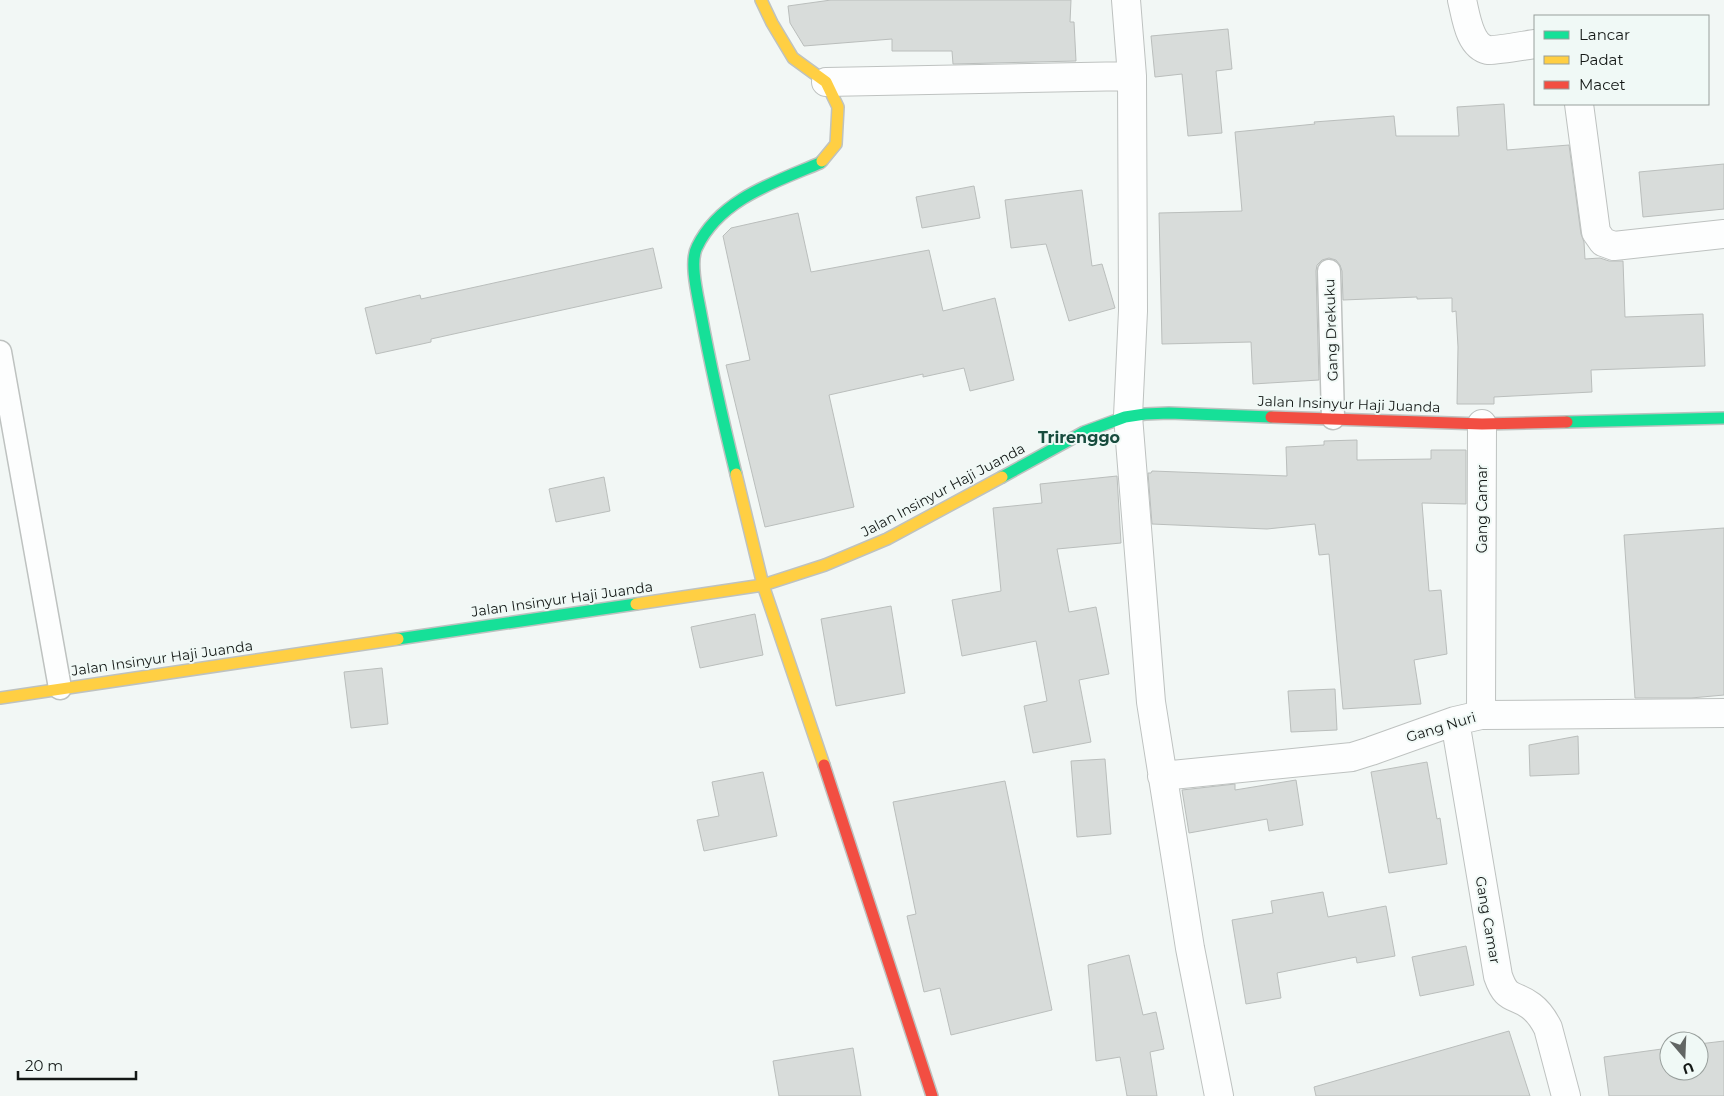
<svg xmlns="http://www.w3.org/2000/svg" width="1724" height="1096" font-family="Montserrat,sans-serif">
	<style>
		.building { fill: #d8dcda; stroke: #babebc }
		.lines { fill: none; stroke-linecap: round; stroke-linejoin: round }
		.lane-casing { stroke: #bec2c0; stroke-width: 25 }
		.street-casing { stroke: #bec2c0; stroke-width: 30 }
		.fast-casing { stroke: #bec2c0; stroke-width: 14 }
		.slow-casing { stroke: #bec2c0; stroke-width: 14 }
		.jam-casing { stroke: #bec2c0; stroke-width: 14 }
		.lane { stroke: #fdfefe; stroke-width: 22 }
		.street { stroke: #fdfefe; stroke-width: 28 }
		.fast { stroke: #16e098; stroke-width: 11 }
		.slow { stroke: #ffcf43; stroke-width: 11 }
		.jam { stroke: #f24e42; stroke-width: 11 }
		.labels { text-anchor: middle; stroke-width: 4; stroke-linejoin: round; paint-order: stroke }
		.street-label { font-size: 14px; fill: #141816; stroke: #f0f9f6 }
		.quarter-label { font-size: 16px; font-weight: bold; fill: #184c3e; stroke: #f0f9f6 }
	</style>
	<rect width="100%" height="100%" fill="#f2f7f5"/>
	<path class="building" d="M 831,0 L 1071,0 L 1070,22 L 1074,22 L 1076,61 L 953,64 L 952,51 L 892,51 L 892,39 L 804,46 L 790,23 L 788,6 Z
		M 1228,29 L 1232,69 L 1216,71 L 1222,133 L 1188,136 L 1182,74 L 1155,77 L 1151,36 Z
		M 1504,104 L 1507,150 L 1569,145 L 1581,234 L 1584,242 L 1585,259 L 1600,258 L 1609,261 L 1623,261 L 1625,317 L 1703,314 L 1705,366 L 1591,370 L 1592,392 L 1494,397 L 1494,404 L 1457,404 L 1458,347 L 1456,311 L 1452,312 L 1452,298 L 1417,299 L 1417,297 L 1343,300 L 1342,271 L 1340,265 L 1336,260 L 1329,258 L 1322,260 L 1317,265 L 1316,271 L 1319,380 L 1253,384 L 1251,342 L 1162,344 L 1159,213 L 1242,211 L 1235,132 L 1315,124 L 1314,122 L 1394,116 L 1396,136 L 1459,136 L 1457,107 Z
		M 1724,164 L 1724,209 L 1643,217 L 1639,172 Z
		M 974,186 L 980,218 L 922,228 L 916,197 Z
		M 1082,190 L 1092,266 L 1102,264 L 1115,308 L 1069,321 L 1046,244 L 1011,248 L 1005,200 Z
		M 798,213 L 811,272 L 929,250 L 943,311 L 995,298 L 1014,380 L 970,391 L 964,368 L 923,377 L 923,374 L 829,395 L 854,507 L 765,527 L 726,365 L 750,360 L 723,236 L 731,228 Z
		M 653,248 L 662,288 L 431,339 L 431,342 L 376,354 L 365,308 L 420,295 L 421,299 Z
		M 1357,440 L 1357,460 L 1431,459 L 1431,450 L 1466,450 L 1466,504 L 1422,503 L 1429,591 L 1441,590 L 1447,654 L 1414,660 L 1421,704 L 1343,709 L 1329,554 L 1319,555 L 1315,524 L 1267,529 L 1152,524 L 1148,473 L 1151,473 L 1152,471 L 1287,476 L 1286,447 L 1324,445 L 1324,441 Z
		M 1117,476 L 1121,543 L 1057,549 L 1069,612 L 1096,607 L 1109,674 L 1079,680 L 1091,742 L 1033,753 L 1024,706 L 1047,701 L 1036,641 L 962,656 L 952,600 L 1001,591 L 993,508 L 1042,503 L 1040,484 Z
		M 604,477 L 610,511 L 556,522 L 549,489 Z
		M 1724,528 L 1724,695 L 1691,698 L 1635,698 L 1624,535 Z
		M 891,606 L 905,693 L 836,706 L 821,619 Z
		M 755,614 L 763,655 L 700,668 L 691,627 Z
		M 382,668 L 388,724 L 351,728 L 344,672 Z
		M 1335,689 L 1337,730 L 1291,732 L 1288,691 Z
		M 1578,736 L 1579,774 L 1530,776 L 1529,745 Z
		M 1105,759 L 1111,834 L 1077,837 L 1071,761 Z
		M 1427,762 L 1437,819 L 1440,818 L 1447,864 L 1389,873 L 1371,772 Z
		M 763,772 L 777,836 L 704,851 L 697,820 L 719,816 L 712,782 Z
		M 1296,780 L 1303,825 L 1269,831 L 1267,819 L 1189,833 L 1182,790 L 1235,784 L 1235,790 Z
		M 1005,781 L 1052,1010 L 951,1035 L 940,988 L 924,992 L 907,916 L 916,914 L 893,802 Z
		M 1323,892 L 1328,917 L 1386,906 L 1395,956 L 1357,963 L 1356,957 L 1277,973 L 1281,998 L 1246,1004 L 1232,920 L 1273,913 L 1271,901 Z
		M 1466,946 L 1474,985 L 1420,996 L 1412,957 Z
		M 1129,955 L 1143,1015 L 1156,1012 L 1164,1049 L 1150,1052 L 1157,1096 L 1127,1096 L 1120,1057 L 1096,1061 L 1088,965 Z
		M 1509,1031 L 1530,1096 L 1316,1096 L 1314,1087 Z
		M 1724,1041 L 1724,1096 L 1609,1096 L 1604,1057 L 1669,1048 L 1669,1071 L 1699,1071 L 1699,1044 Z
		M 853,1048 L 861,1096 L 779,1096 L 773,1061 Z"/>
	<g class="lines">
		<g class="lane-casing">
			<path id="lane" d="M 1329,271 L 1333,418
				M 0,352 L 60,688"/>
		</g>
		<g class="street-casing">
			<path id="street" d="M 1126,0 L 1132,76 L 1133,311 L 1128,416 L 1151,702 L 1190,948 L 1219,1096
				M 1462,0 C 1466,16 1469,46 1488,50 C 1494,51 1527,45 1535,44
				M 826,82 L 1132,76
				M 1579,104 L 1596,232 L 1603,242 L 1614,246 L 1724,234
				M 1481,715 L 1482,424
				M 1455,721 L 1498,976 C 1507,1002 1514,993 1531,1006 C 1539,1012 1544,1020 1548,1028 L 1566,1096
				M 1162,776 L 1352,757 L 1371,751 L 1455,721 L 1481,715 L 1724,713"/>
		</g>
		<g class="fast-casing">
			<path id="fast" d="M 1567,422 L 1724,418
				M 736,474 C 723,421 711,368 701,314 C 698,297 689,262 697,247 C 720,199 775,182 820,163 L 822,161
				M 1002,477 L 1084,432 L 1125,417 L 1145,414 L 1169,413 L 1271,417
				M 398,639 L 636,604"/>
		</g>
		<g class="slow-casing">
			<path id="slow" d="M 761,0 L 772,23 L 793,58 L 826,82 L 838,107 L 836,144 L 822,161
				M 736,474 L 763,585 L 824,765
				M 636,604 L 763,585 L 825,565 L 887,539 L 1002,477
				M 0,698 L 398,639"/>
		</g>
		<g class="jam-casing">
			<path id="jam" d="M 1271,417 L 1482,424 L 1567,422
				M 824,765 L 932,1096"/>
		</g>
		<use href="#lane" class="lane"/>
		<use href="#street" class="street"/>
		<use href="#fast" class="fast"/>
		<use href="#slow" class="slow"/>
		<use href="#jam" class="jam"/>
	</g>
	<g class="labels">
		<g class="street-label">
			<text transform="translate(1331 330) rotate(-92)" y="5">Gang Drekuku</text>
			<text transform="translate(1349 404) rotate(2)" y="5">Jalan Insinyur Haji Juanda</text>
			<text transform="translate(943 490) rotate(-28)" y="5">Jalan Insinyur Haji Juanda</text>
			<text transform="translate(1482 509) rotate(-90)" y="5">Gang Camar</text>
			<text transform="translate(562 599) rotate(-8)" y="5">Jalan Insinyur Haji Juanda</text>
			<text transform="translate(162 658) rotate(-8)" y="5">Jalan Insinyur Haji Juanda</text>
			<text transform="translate(1441 727) rotate(-17)" y="5">Gang Nuri</text>
			<text transform="translate(1488 920) rotate(80)" y="5">Gang Camar</text>
		</g>
		<g class="quarter-label">
			<text x="1079" y="443">Trirenggo</text>
		</g>
	</g>
	<rect x="1534" y="15" width="175" height="90" fill="#f0f9f6" stroke="#989f9c"/>
	<rect x="1544" y="31" width="25" height="8" fill="#16e098" stroke="#989f9c"/>
	<text x="1579" y="40" font-size="15" fill="#141816">Lancar</text>
	<rect x="1544" y="56" width="25" height="8" fill="#ffcf43" stroke="#989f9c"/>
	<text x="1579" y="65" font-size="15" fill="#141816">Padat</text>
	<rect x="1544" y="81" width="25" height="8" fill="#f24e42" stroke="#989f9c"/>
	<text x="1579" y="90" font-size="15" fill="#141816">Macet</text>
	<g transform="translate(1684 1056) rotate(161)"><circle r="24" fill="#f0f9f6" stroke="#989f9c"/>
	<path d="M0-4L9 19L0 12L-9 19Z" fill="#626664"/>
	<text y="-8" font-size="14" font-weight="bold" text-anchor="middle" fill="#141816">U</text>
	</g>
	<path d="M18 1071v8h118v-8" fill="none" stroke="#141816" stroke-width="2.5"/>
	<text x="25" y="1071" font-size="15" fill="#141816" stroke="#f0f9f6" stroke-width="4" paint-order="stroke">20 m</text>
</svg>
